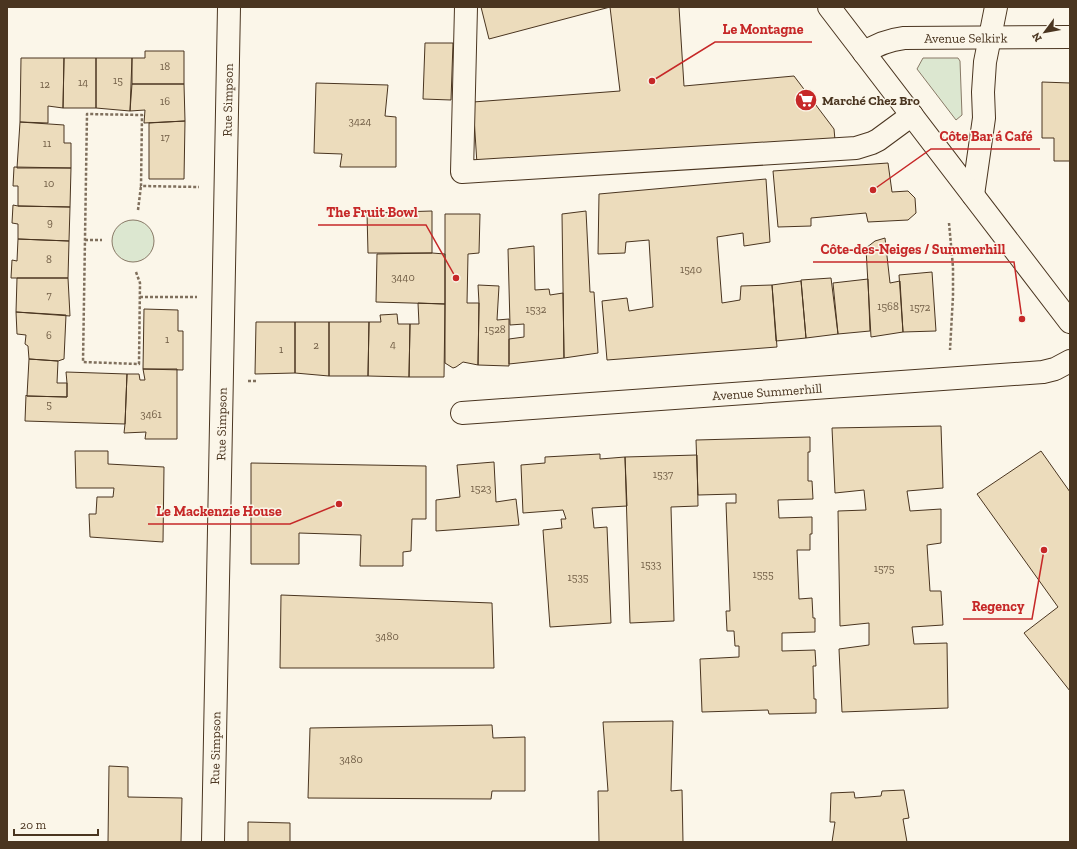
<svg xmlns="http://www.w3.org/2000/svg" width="1077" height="849" font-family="'Zilla Slab',serif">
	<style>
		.green { fill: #dce7d0; stroke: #887966 }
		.building { fill: #ecdcbc; stroke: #4a3520 }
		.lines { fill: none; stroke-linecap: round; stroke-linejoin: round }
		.minor-casing { stroke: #4a3520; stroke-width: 24 }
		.major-casing { stroke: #4a3520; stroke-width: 24 }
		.path { stroke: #7f6f5c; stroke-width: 2.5; stroke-dasharray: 3 2; stroke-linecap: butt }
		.minor { stroke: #fbf6e9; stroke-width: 22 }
		.major { stroke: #fbf6e9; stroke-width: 22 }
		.labels { text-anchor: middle; stroke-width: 3; stroke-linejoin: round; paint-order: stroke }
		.number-label { font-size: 11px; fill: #725f47 }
		.street-label { font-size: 13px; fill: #4a3520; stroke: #fbf6e9 }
		.poi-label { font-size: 13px; font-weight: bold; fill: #4a3520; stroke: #fbf6e9; text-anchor: start }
		.leader { fill: none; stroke: #c62828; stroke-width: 1.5 }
		.callout-dot { fill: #c62828; stroke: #fbf6e9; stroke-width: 1.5 }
		.callout-label { font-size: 14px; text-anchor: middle; font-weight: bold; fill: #c62828; stroke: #fbf6e9; stroke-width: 3; stroke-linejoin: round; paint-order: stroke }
	</style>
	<rect width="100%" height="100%" fill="#fbf6e9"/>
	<path class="green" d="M 923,58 L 958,58 L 960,61 L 962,115 L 956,120 L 917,69 Z
		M112 241a21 21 0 1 1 42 0a21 21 0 1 1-42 0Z"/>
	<path class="building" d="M 481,7 L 679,7 L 684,86 L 794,76 L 834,129 L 835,140 L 477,164 L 473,102 L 620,91 L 610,7 L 489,39 Z
		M 425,43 L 453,43 L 451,100 L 423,99 Z
		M 145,51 L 184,51 L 184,84 L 132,84 L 132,58 L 145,58 Z
		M 21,58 L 64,58 L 63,108 L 48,106 L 48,123 L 20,122 Z
		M 64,58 L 96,58 L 96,108 L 63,108 Z
		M 96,58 L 132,58 L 130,111 L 96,108 Z
		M 1042,82 L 1070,83 L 1070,161 L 1054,161 L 1054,138 L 1042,138 Z
		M 316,83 L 388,85 L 385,116 L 396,117 L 396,167 L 340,167 L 342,154 L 314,153 Z
		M 132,84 L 184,84 L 185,121 L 144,123 L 145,110 L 130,111 Z
		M 185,121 L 184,179 L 149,179 L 149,123 Z
		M 20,122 L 64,125 L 64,143 L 71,143 L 71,168 L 17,168 Z
		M 888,163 L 892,192 L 908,191 L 915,198 L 916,213 L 908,220 L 868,222 L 866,213 L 811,218 L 811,226 L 778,227 L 773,171 Z
		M 14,167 L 71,168 L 70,207 L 18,206 L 18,186 L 13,186 Z
		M 766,179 L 770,242 L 744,246 L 743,233 L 717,237 L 722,303 L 740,300 L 741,286 L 772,285 L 777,347 L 607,360 L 602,301 L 627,298 L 629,311 L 653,307 L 649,240 L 626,242 L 625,253 L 598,254 L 599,194 Z
		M 13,205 L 18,206 L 70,207 L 69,241 L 18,239 L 18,224 L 12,223 Z
		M 432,211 L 432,253 L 368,253 L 367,213 Z
		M 586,211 L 590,292 L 594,292 L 598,353 L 564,358 L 562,214 Z
		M 445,214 L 480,214 L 479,253 L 468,254 L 467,303 L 479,303 L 478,365 L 463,362 L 456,367 L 453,368 L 445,363 Z
		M 885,238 L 890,283 L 900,281 L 903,332 L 871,337 L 866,248 L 875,241 Z
		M 18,239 L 69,241 L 68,278 L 11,278 L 12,260 L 17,261 Z
		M 534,246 L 535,290 L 549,289 L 550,295 L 563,293 L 564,358 L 509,364 L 509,339 L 524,337 L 524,324 L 510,325 L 508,249 Z
		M 432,253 L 445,254 L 445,304 L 376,302 L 377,254 Z
		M 932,272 L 936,331 L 903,332 L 899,275 Z
		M 17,278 L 68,278 L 70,316 L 16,312 Z
		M 831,278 L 838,334 L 806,338 L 801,280 Z
		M 868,279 L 870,331 L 838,334 L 833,283 Z
		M 801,281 L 806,338 L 776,341 L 772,285 Z
		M 478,285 L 499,286 L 497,320 L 509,319 L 509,366 L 478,365 L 479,303 Z
		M 418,303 L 445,304 L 444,377 L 409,377 L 410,324 L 419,324 Z
		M 144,309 L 178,310 L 178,331 L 183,331 L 183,370 L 143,369 Z
		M 16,312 L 66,315 L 64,359 L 58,361 L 29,359 L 28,346 L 25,344 L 26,335 L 17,334 Z
		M 397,314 L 398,324 L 410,324 L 409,377 L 368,376 L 369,322 L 381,322 L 380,315 Z
		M 256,322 L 295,322 L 295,373 L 255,374 Z
		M 295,322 L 329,322 L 329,376 L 295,373 Z
		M 329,322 L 369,322 L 368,376 L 329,376 Z
		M 29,359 L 58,361 L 57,383 L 67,383 L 67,397 L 27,396 Z
		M 143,369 L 177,369 L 177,439 L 145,439 L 146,432 L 124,433 L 125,424 L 127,374 L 139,374 L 140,380 L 145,380 Z
		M 66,372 L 127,374 L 125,424 L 25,421 L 26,395 L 27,396 L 67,397 L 67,383 Z
		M 941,426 L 943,488 L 907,491 L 910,511 L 941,509 L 941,543 L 927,545 L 930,591 L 941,591 L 943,625 L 912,627 L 914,644 L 947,643 L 948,708 L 842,712 L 839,649 L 869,645 L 869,623 L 840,626 L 838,511 L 866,510 L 864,490 L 835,493 L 832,428 Z
		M 810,437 L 810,452 L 808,452 L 808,481 L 812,481 L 813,499 L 778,500 L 779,518 L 812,517 L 812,534 L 810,534 L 810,550 L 797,550 L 799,599 L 812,598 L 813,618 L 815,618 L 815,632 L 782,633 L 782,651 L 815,650 L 816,666 L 813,666 L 814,699 L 816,699 L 816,713 L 769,714 L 768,710 L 702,712 L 700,659 L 739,657 L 739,646 L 735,646 L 734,631 L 727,631 L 726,611 L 730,611 L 726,503 L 736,503 L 736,494 L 698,495 L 696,440 Z
		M 75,451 L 108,451 L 108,464 L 164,467 L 163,542 L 90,537 L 89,514 L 96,514 L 97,497 L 113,497 L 114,488 L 76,488 Z
		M 1041,451 L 1070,492 L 1070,691 L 1024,633 L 1058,607 L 977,494 Z
		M 600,454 L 600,459 L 625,457 L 627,506 L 592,508 L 594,528 L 607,527 L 611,623 L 550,627 L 543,530 L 562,528 L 561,519 L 566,519 L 563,510 L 523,513 L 521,465 L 545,463 L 545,457 Z
		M 697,455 L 698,506 L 671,507 L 674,621 L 630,623 L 625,457 Z
		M 494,462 L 496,502 L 516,499 L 519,525 L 436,531 L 436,500 L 460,497 L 457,465 Z
		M 251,463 L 426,466 L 426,519 L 412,519 L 411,551 L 403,552 L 403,566 L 360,566 L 361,535 L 299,533 L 299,564 L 251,564 Z
		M 281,595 L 492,603 L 494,668 L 280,668 Z
		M 673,721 L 671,791 L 682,790 L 683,842 L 599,842 L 598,791 L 608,791 L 603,722 Z
		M 492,725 L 493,738 L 525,737 L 525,791 L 492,791 L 491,799 L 308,798 L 310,728 Z
		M 109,766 L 128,767 L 128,797 L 182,798 L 181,842 L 108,842 Z
		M 904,790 L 909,818 L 903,819 L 907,842 L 832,842 L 835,822 L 830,822 L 831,793 L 854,792 L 855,798 L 881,796 L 882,791 Z
		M 248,822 L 290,823 L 290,842 L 248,842 Z"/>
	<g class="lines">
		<g class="minor-casing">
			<g id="minor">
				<path d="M 466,7 L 462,172 L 856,148 L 872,143 L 878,140 L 912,115"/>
				<path id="s1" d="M 864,53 C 877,44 888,40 904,38 L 1070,37"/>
				<path d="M 973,195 L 984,118 L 983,92 L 985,62 L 996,7"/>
				<path id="s2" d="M 462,413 L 1043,372 L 1055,369 L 1070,361"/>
				<path id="s3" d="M 213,842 L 229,7"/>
			</g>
		</g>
		<g class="major-casing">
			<path id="major" d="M 829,7 L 1070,322"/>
		</g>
		<path class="path" d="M 138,210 L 141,186
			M 949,223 L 953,267 L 953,296 L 950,350
			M 85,240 L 102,240
			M 136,272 L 140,283 L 139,364 L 83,362 L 87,114 L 142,115 L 141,186 L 199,187
			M 140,297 L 197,297
			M 248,381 L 257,381"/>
		<use href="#minor" class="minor"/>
		<use href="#major" class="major"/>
	</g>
	<defs>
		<g id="supermarket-disc" transform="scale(1.15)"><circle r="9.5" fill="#c62828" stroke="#fbf6e9"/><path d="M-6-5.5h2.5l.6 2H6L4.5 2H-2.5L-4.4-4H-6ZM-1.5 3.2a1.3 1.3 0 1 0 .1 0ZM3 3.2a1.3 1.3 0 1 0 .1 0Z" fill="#fff"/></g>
	</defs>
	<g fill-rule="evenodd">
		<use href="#supermarket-disc" x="806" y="100"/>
	</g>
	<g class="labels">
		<g class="number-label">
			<text x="165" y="70">18</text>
			<text x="118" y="84">15</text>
			<text x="83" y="86">14</text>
			<text x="45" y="88">12</text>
			<text x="165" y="105">16</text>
			<text x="360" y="125">3424</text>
			<text x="165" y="141">17</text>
			<text x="47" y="147">11</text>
			<text x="49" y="187">10</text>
			<text x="50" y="226">9</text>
			<text x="49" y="263">8</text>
			<text x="691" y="273">1540</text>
			<text x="403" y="281">3440</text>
			<text x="49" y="299">7</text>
			<text x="888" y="310">1568</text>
			<text x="920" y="311">1572</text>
			<text x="536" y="313">1532</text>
			<text x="495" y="333">1528</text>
			<text x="49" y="339">6</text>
			<text x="167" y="343">1</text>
			<text x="393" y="348">4</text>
			<text x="316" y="349">2</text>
			<text x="281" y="353">1</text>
			<text x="49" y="408">5</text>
			<text x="151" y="418">3461</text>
			<text x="663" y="478">1537</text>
			<text x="481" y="492">1523</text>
			<text x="651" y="568">1533</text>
			<text x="884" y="572">1575</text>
			<text x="763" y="578">1555</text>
			<text x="578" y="581">1535</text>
			<text x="387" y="640">3480</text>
			<text x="351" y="763">3480</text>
		</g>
		<g class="street-label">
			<text dy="5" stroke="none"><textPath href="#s1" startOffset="105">Avenue Selkirk</textPath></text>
			<text dy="5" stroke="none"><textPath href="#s3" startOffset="742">Rue Simpson</textPath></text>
			<text dy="5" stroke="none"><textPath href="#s2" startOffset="306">Avenue Summerhill</textPath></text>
			<text dy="5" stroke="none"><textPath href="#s3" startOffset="418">Rue Simpson</textPath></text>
			<text dy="5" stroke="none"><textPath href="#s3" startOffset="94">Rue Simpson</textPath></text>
		</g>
		<g class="poi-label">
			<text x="822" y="105">Marché Chez Bro</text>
		</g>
	</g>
	<path class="leader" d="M652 81L715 42H812M873 190L931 149H1040M456 278L426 225H318M1022 319L1014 262H813M339 504L290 524H148M1044 550L1032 619H963"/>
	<g class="callout-dot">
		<circle cx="652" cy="81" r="4"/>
		<circle cx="873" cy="190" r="4"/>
		<circle cx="456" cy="278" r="4"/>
		<circle cx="1022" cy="319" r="4"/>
		<circle cx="339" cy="504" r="4"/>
		<circle cx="1044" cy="550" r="4"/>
	</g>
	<g class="callout-label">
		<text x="763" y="34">Le Montagne</text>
		<text x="986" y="141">Côte Bar á Café</text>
		<text x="372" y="217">The Fruit Bowl</text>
		<text x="913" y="254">Côte-des-Neiges / Summerhill</text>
		<text x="219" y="516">Le Mackenzie House</text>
		<text x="998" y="611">Regency</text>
	</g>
	<rect width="1077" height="849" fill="none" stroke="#4a3520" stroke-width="16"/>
	<g transform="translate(1045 32) rotate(238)" stroke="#fbf6e9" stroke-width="3" paint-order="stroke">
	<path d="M0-3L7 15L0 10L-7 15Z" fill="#4a3520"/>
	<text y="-6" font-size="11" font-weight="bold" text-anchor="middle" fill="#4a3520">N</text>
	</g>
	<path d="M14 829v6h84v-6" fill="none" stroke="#4a3520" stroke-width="2"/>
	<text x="20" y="829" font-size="12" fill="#4a3520" stroke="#fbf6e9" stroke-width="3" paint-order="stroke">20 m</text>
</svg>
